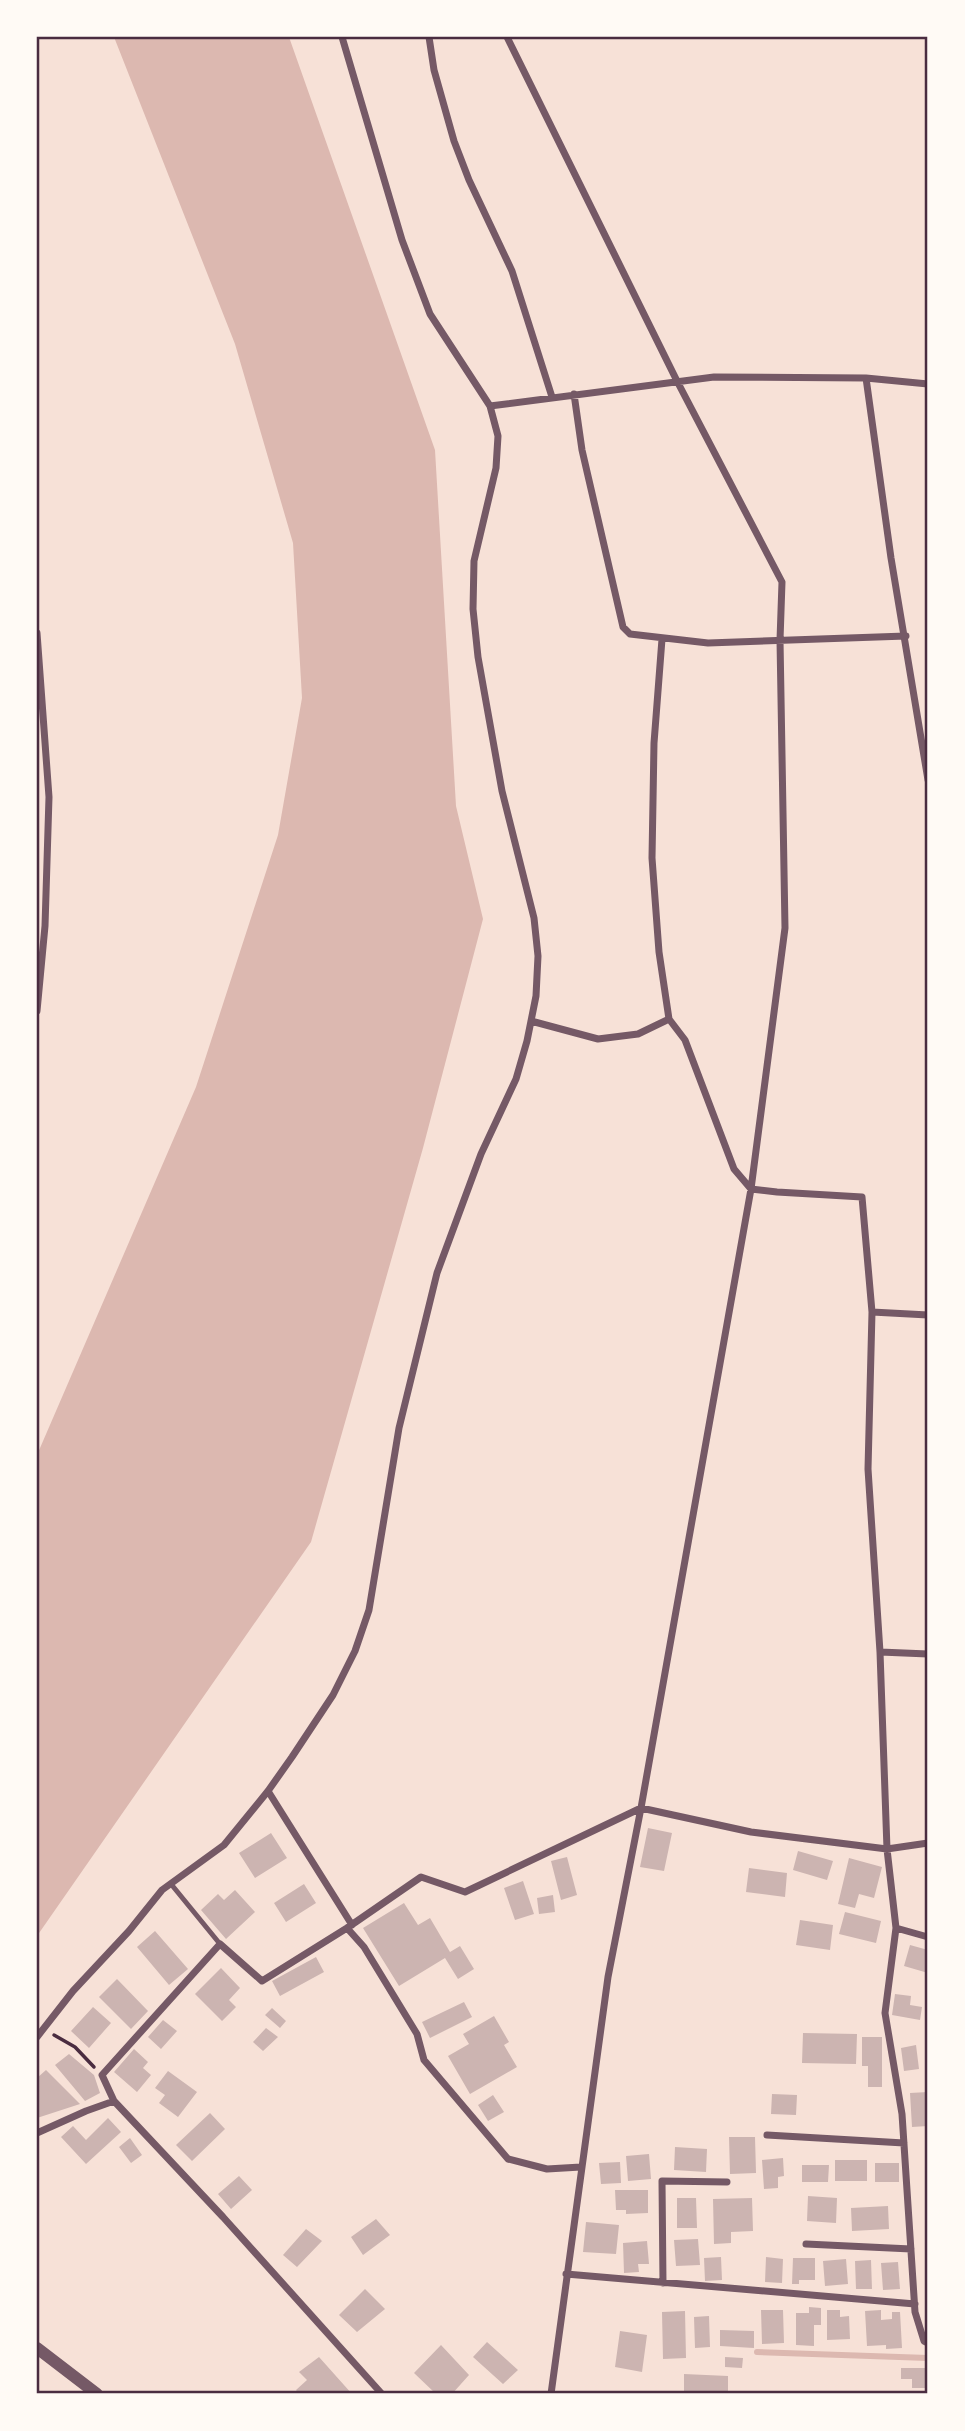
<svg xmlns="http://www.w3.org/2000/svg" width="965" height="2431" font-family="Jost,sans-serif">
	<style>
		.water { fill: #dcb8b0 }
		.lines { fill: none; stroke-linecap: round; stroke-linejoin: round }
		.stream { stroke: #dcb8b0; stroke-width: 6 }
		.building { fill: #ccb4b1 }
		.path { stroke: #4a2c40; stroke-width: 3.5 }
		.service { stroke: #755966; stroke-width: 5 }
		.minor { stroke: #755966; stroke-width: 7 }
		.tertiary { stroke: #755966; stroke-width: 12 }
		.neatline { fill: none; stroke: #4a2c40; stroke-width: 2.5 }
	</style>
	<rect width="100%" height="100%" fill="#f7e1d7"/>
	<path class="water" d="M 114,37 L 289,37 L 435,450 L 456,806 L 483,919 L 423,1148 L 311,1542 L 37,1936 L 37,1455 L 196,1087 L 278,835 L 302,698 L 293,543 L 235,344 Z"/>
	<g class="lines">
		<path class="stream" d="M 757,2352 L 928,2358"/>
	</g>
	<path class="building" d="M 648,1828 L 672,1833 L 664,1871 L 640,1867 Z
		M 271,1833 L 287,1858 L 255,1878 L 239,1853 Z
		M 798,1851 L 833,1861 L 827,1880 L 793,1870 Z
		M 567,1857 L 577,1895 L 561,1900 L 551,1861 Z
		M 849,1858 L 882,1867 L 874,1898 L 859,1894 L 855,1908 L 838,1904 Z
		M 749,1868 L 787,1873 L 785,1897 L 746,1892 Z
		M 523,1881 L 534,1914 L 515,1920 L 504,1888 Z
		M 304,1884 L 316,1903 L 286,1922 L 274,1903 Z
		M 235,1890 L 255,1912 L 226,1939 L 201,1910 L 218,1894 L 224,1900 Z
		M 553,1895 L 555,1912 L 539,1914 L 537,1898 Z
		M 404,1903 L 418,1925 L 430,1918 L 450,1952 L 460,1946 L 474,1969 L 458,1979 L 445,1958 L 399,1986 L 363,1928 Z
		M 845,1912 L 881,1921 L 876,1943 L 839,1934 Z
		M 800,1920 L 833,1925 L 830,1950 L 796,1945 Z
		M 155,1931 L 188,1969 L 169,1985 L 137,1947 Z
		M 910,1945 L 928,1950 L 928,1973 L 904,1966 Z
		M 316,1957 L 324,1972 L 280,1996 L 272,1981 Z
		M 221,1968 L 240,1988 L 229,2000 L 236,2007 L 222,2021 L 195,1994 Z
		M 117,1979 L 148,2011 L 131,2029 L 99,1997 Z
		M 895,1994 L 911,1996 L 910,2005 L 922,2007 L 920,2020 L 892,2015 Z
		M 464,2002 L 472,2017 L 430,2038 L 422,2022 Z
		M 93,2007 L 111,2023 L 89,2048 L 71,2031 Z
		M 272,2008 L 286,2021 L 280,2028 L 265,2015 Z
		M 494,2016 L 509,2042 L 504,2045 L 517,2067 L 470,2094 L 448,2056 L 469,2044 L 463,2034 Z
		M 163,2020 L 177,2031 L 161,2049 L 148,2037 Z
		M 266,2028 L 278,2037 L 263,2051 L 253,2042 Z
		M 803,2033 L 857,2034 L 856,2064 L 802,2063 Z
		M 862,2037 L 882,2037 L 882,2087 L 868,2087 L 868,2066 L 862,2066 Z
		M 916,2045 L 919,2069 L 904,2071 L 901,2048 Z
		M 134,2049 L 148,2062 L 143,2068 L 151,2075 L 137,2092 L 114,2072 Z
		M 69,2054 L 94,2075 L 100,2093 L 85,2101 L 55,2065 Z
		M 46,2070 L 80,2104 L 37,2118 L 37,2078 Z
		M 168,2071 L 197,2092 L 178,2117 L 159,2103 L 165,2095 L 155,2088 Z
		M 928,2092 L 928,2126 L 912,2127 L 910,2093 Z
		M 772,2094 L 797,2095 L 796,2115 L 771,2114 Z
		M 493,2095 L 504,2112 L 488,2121 L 478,2105 Z
		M 210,2113 L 225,2129 L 192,2161 L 176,2145 Z
		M 108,2118 L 121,2132 L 86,2164 L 61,2137 L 73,2126 L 86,2140 Z
		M 729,2137 L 755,2137 L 756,2173 L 730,2174 Z
		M 130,2138 L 142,2155 L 131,2163 L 119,2147 Z
		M 675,2147 L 707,2149 L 706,2172 L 674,2170 Z
		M 649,2154 L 651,2179 L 628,2181 L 626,2156 Z
		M 783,2158 L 784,2176 L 778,2177 L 778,2188 L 764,2189 L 762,2160 Z
		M 835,2160 L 867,2160 L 867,2181 L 835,2181 Z
		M 620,2162 L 621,2183 L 601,2184 L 599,2163 Z
		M 875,2163 L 899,2163 L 899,2182 L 875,2182 Z
		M 802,2165 L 829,2165 L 828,2182 L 802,2182 Z
		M 239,2176 L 252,2190 L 231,2209 L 218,2194 Z
		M 615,2190 L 648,2190 L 648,2213 L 626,2214 L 626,2210 L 616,2210 Z
		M 808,2196 L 837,2198 L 836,2223 L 807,2221 Z
		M 677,2198 L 696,2198 L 697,2228 L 677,2228 Z
		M 752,2198 L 753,2231 L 731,2232 L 731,2243 L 714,2244 L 713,2199 Z
		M 888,2206 L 889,2229 L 852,2231 L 851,2208 Z
		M 376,2219 L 390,2235 L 363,2255 L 351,2237 Z
		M 586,2222 L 619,2225 L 616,2254 L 583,2252 Z
		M 306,2229 L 322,2241 L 297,2267 L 283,2255 Z
		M 698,2239 L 700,2265 L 676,2266 L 674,2240 Z
		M 647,2241 L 649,2264 L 638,2264 L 639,2272 L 624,2273 L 623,2243 Z
		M 721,2257 L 722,2280 L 705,2281 L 704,2258 Z
		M 766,2257 L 783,2259 L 782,2283 L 765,2282 Z
		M 793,2258 L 815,2258 L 815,2280 L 799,2280 L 799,2284 L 792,2284 Z
		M 846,2259 L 848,2284 L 825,2286 L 823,2261 Z
		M 871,2260 L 872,2289 L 856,2289 L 855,2261 Z
		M 898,2262 L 900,2289 L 883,2290 L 881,2263 Z
		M 365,2289 L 385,2309 L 357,2332 L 339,2315 Z
		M 809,2307 L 821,2308 L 821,2325 L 814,2325 L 814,2346 L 796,2345 L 796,2313 L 809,2313 Z
		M 761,2310 L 783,2310 L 784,2343 L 762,2344 Z
		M 827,2310 L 840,2310 L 840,2317 L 849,2316 L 850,2339 L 827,2340 Z
		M 881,2310 L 881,2320 L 892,2319 L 892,2312 L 900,2312 L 902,2348 L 886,2349 L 886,2345 L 867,2346 L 865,2311 Z
		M 685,2311 L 686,2358 L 663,2359 L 662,2312 Z
		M 709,2316 L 710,2347 L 695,2348 L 694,2317 Z
		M 720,2330 L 754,2331 L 754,2348 L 720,2346 Z
		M 620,2331 L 647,2335 L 642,2372 L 615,2367 Z
		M 487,2342 L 518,2370 L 503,2384 L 473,2357 Z
		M 441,2345 L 469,2375 L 452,2394 L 436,2394 L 414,2373 Z
		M 319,2357 L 352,2394 L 299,2394 L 296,2390 L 307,2380 L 299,2372 Z
		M 725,2357 L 743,2358 L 742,2368 L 725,2367 Z
		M 901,2368 L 928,2368 L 928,2388 L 912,2388 L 912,2379 L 901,2379 Z
		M 684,2374 L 728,2376 L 728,2391 L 712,2392 L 712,2394 L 684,2394 Z"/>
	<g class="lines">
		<path class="path" d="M 54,2035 L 75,2047 L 94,2067"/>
		<path class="service" d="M 171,1884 L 220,1944"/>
		<path class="minor" d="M 429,37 L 434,70 L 454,141 L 469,180 L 512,271 L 552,397
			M 507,37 L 677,381 L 782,582 L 780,640 L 785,928 L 751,1189 L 641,1808 L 608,1977 L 551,2394
			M 866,378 L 891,558 L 928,780
			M 574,394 L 582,450 L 623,627 L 630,634 L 708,643 L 906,636
			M 490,406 L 714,377 L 866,378 L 928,384
			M 37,633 L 49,797 L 45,926 L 37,1011
			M 662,639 L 654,743 L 652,858 L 659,952 L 669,1019 L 685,1040 L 734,1169 L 751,1189 L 777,1192 L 862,1197 L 872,1312 L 868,1469 L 880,1652 L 887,1849 L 896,1928 L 885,2013 L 902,2114 L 915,2312 L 924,2341 L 928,2343
			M 531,1021 L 598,1039 L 638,1034 L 669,1019
			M 872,1312 L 928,1315
			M 880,1652 L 928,1654
			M 268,1791 L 352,1925
			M 347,1928 L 364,1947 L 417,2034 L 424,2060 L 508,2159 L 547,2169 L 581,2167
			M 896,1928 L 928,1937
			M 37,2037 L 73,1991 L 129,1931 L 162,1890 L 224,1845 L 268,1791 L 292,1757 L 333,1695 L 355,1651 L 369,1610 L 399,1428 L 437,1273 L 481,1154 L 516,1079 L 527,1041 L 536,996 L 538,956 L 534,918 L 502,791 L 478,657 L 473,609 L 474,561 L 496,468 L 498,436 L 490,406 L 430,314 L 402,240 L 342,37
			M 37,2133 L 86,2111 L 114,2101
			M 767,2135 L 904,2143
			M 806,2244 L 911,2249
			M 566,2274 L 915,2304
			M 663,2283 L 662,2181 L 727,2182
			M 382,2394 L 223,2217 L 114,2101 L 102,2075 L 220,1944 L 262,1981 L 347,1928 L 421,1877 L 465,1892 L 641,1808 L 751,1832 L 887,1849 L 928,1843"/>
		<path class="tertiary" d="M 37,2348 L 97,2394"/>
	</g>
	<rect width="965" height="2431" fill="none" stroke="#fffaf5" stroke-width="77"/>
	<rect x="38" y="38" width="888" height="2354" class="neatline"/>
</svg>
